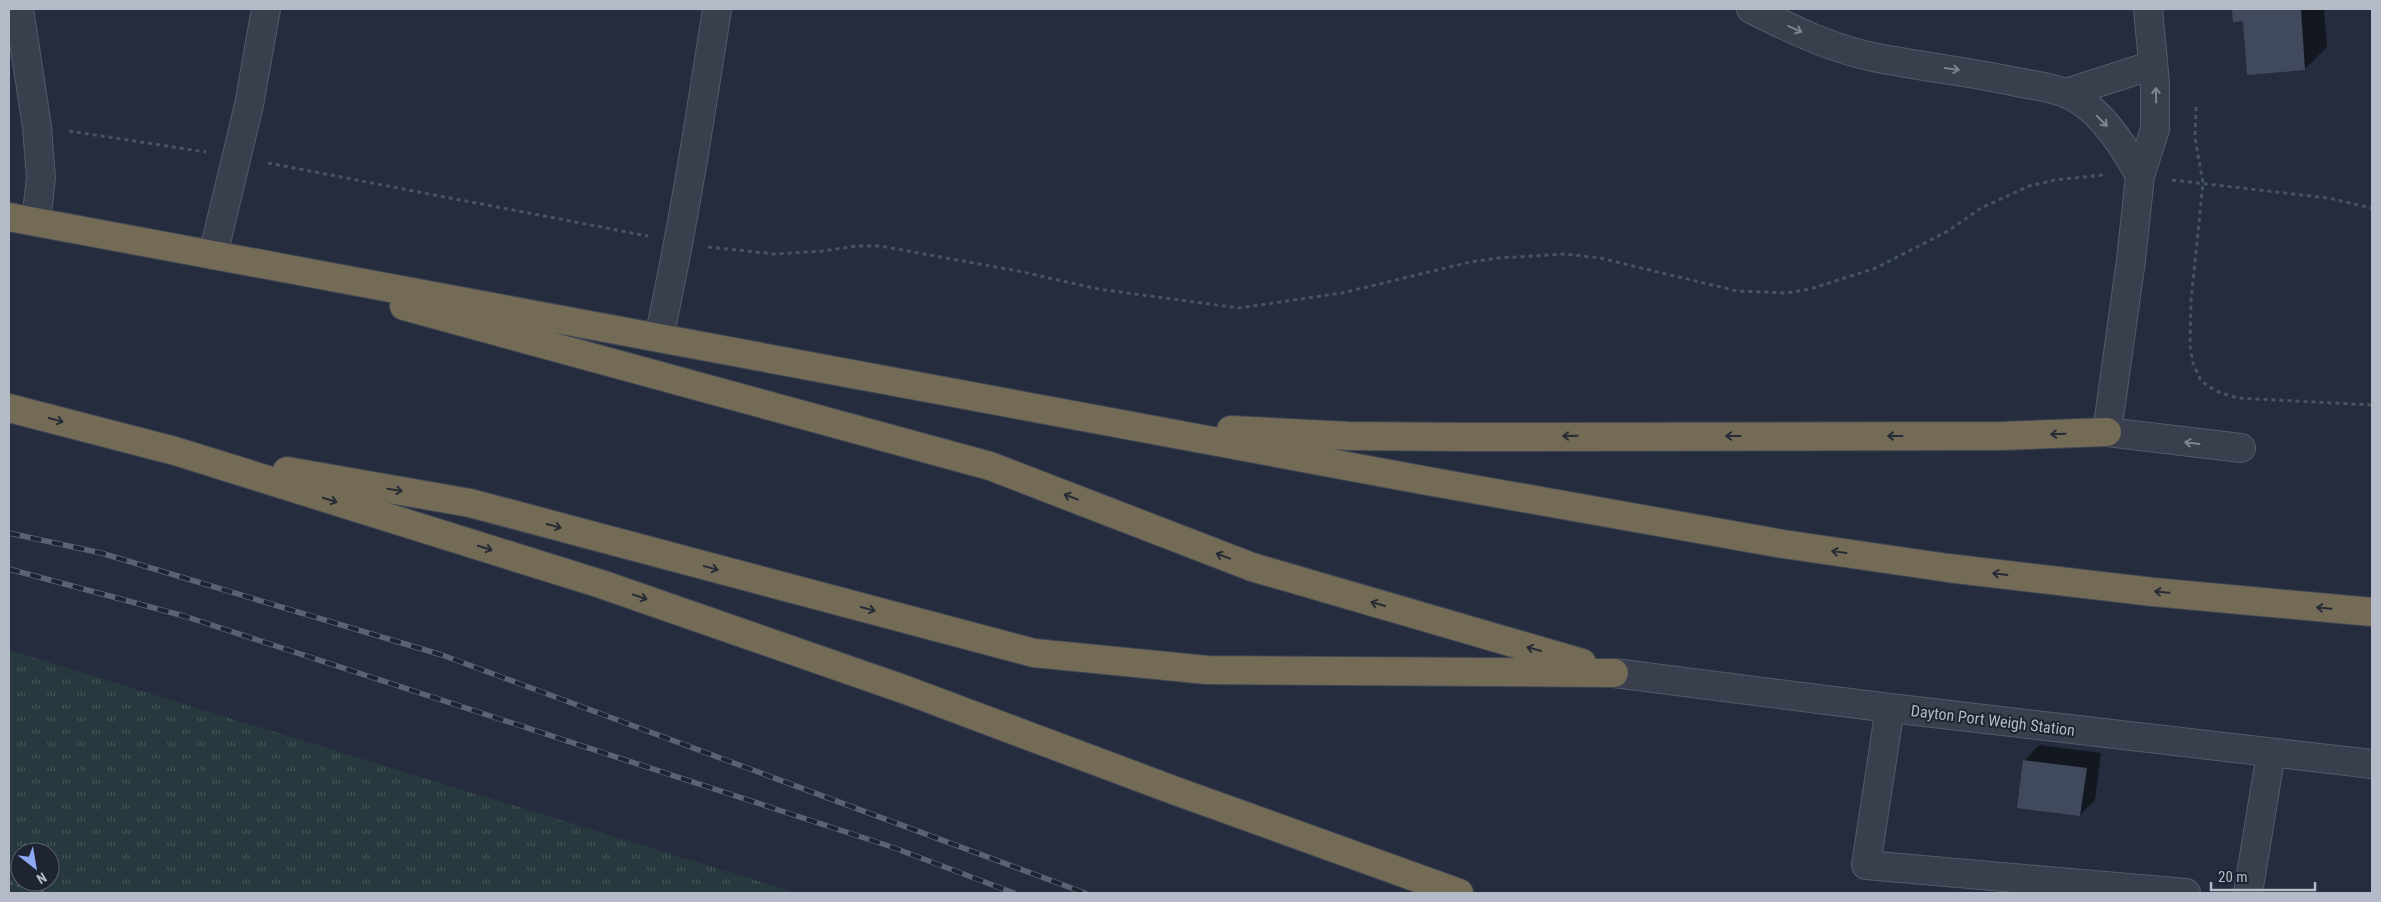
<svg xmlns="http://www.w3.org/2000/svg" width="2381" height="902" font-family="'Roboto Condensed',sans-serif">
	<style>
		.grass { fill: url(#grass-tufts); fill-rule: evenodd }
		.shadow { fill: #0007 }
		.building { fill: #414a5c }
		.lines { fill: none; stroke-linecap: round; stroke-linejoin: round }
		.minor-casing { stroke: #545a68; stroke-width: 30 }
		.highway-casing { stroke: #414755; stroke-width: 30 }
		.path { stroke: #45565b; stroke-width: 3; stroke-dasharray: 4 4; stroke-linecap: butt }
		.minor { stroke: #393f4d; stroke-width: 28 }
		.highway { stroke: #736b56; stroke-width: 28 }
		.rail-casing { stroke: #5b6274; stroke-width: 5.5 }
		.rail { stroke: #1e2432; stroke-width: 4; stroke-dasharray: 11; stroke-linecap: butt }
		.oneway { stroke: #7d8391 }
		.oneway2 { stroke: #262b36 }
		.labels { text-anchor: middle; stroke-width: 4; stroke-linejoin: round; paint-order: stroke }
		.street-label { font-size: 16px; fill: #b5bac8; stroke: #1e2432 }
	</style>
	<defs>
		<pattern id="grass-tufts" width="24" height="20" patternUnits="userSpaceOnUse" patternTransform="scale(1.25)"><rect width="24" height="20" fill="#27393e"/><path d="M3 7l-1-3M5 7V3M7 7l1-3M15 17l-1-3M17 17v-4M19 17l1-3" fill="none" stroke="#445458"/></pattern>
	</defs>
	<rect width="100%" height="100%" fill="#252c3d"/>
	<path class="grass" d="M 9,650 L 781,888 L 793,893 L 9,893 ZM 20,852 L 50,852 L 50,882 L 20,882 Z"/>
	<path class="shadow" d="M 2234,9 L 2324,9 L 2327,47 L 2305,69 L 2244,19 L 2234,20 Z
		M 2039,745 L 2101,753 L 2095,800 L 2080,815 L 2024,761 Z"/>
	<path class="building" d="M 2232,9 L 2301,9 L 2305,70 L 2247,75 L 2243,21 L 2233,22 Z
		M 2023,760 L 2087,768 L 2080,816 L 2017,808 Z"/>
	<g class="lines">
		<g class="minor-casing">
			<path id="minor" d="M 19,9 L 37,127 L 41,178 L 36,221
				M 1751,9 C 1791,29 1834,50 1878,58 C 1924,67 1971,72 2017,82 C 2032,85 2051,87 2065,93 C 2099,106 2124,146 2140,176
				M 2148,9 L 2155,83 L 2155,129 L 2140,176 L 2131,260 L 2107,432 L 2241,448
				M 2066,93 L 2153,65
				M 213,255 L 249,105 L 266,9
				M 659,337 C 683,228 700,119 717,9
				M 1614,673 L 1890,708 L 2372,764
				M 1890,708 L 1866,865 L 2186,893
				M 2248,893 L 2271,753"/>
		</g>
		<g class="highway-casing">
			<path id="highway" d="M 9,217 L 1422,480 L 1783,544 L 1948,568 L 2153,592 L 2372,612
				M 404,306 L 990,466 L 1252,567 L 1582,663
				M 9,408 L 175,451 L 601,584 L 906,690 L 1173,790 L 1459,893
				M 1231,430 L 1349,436 L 1466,437 L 2001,436 L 2107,432
				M 287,471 L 470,503 L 1034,653 L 1207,670 L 1614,673"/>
		</g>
		<path class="path" d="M 2196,107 L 2195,138 L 2203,183 L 2191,301 L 2190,346 L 2193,363 L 2201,381 L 2216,391 L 2237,398 L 2372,405
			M 69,131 L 206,152
			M 268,163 L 648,236
			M 2172,180 L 2328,198 L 2372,208
			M 708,247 L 775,254 L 822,251 L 857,246 L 880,246 L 1018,271 L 1098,289 L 1239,308 L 1342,293 L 1470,262 L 1498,258 L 1565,254 L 1600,258 L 1737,291 L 1787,293 L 1810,289 L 1876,268 L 1948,231 L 1981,208 L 2029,186 L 2055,180 L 2103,175
			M 9,883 L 49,893"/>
		<use href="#minor" class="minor"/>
		<use href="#highway" class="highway"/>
		<g class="rail-casing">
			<path id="rail" d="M 9,533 L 101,553 L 442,655 L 1085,893
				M 9,569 L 184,616 L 889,846 L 1014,893"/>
		</g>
		<use href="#rail" class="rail"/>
	</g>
	<defs><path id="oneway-shaft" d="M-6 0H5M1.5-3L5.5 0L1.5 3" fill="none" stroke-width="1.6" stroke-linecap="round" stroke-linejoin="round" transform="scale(1.25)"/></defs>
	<g class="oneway">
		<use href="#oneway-shaft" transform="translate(1795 29) rotate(24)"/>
		<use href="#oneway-shaft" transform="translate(1952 69) rotate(8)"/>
		<use href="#oneway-shaft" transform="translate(2156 95) rotate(-91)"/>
		<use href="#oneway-shaft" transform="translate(2102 121) rotate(45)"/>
		<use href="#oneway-shaft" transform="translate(2192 443) rotate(-173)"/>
	</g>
	<g class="oneway2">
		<use href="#oneway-shaft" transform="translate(56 420) rotate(15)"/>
		<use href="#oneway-shaft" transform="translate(2058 434) rotate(178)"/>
		<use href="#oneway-shaft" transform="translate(1570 436) rotate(179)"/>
		<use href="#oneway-shaft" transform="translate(1733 436) rotate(-180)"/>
		<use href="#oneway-shaft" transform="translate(1895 436) rotate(-180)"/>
		<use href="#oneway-shaft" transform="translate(395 490) rotate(10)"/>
		<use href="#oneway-shaft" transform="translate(1071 497) rotate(-159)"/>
		<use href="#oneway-shaft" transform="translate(330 500) rotate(17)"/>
		<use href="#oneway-shaft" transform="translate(554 526) rotate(15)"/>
		<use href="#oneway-shaft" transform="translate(485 548) rotate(17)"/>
		<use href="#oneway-shaft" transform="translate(1839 552) rotate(-172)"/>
		<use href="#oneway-shaft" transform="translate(1223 556) rotate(-159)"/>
		<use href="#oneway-shaft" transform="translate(711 568) rotate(15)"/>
		<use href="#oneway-shaft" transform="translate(2000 574) rotate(-173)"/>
		<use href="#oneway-shaft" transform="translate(2162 592) rotate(-175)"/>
		<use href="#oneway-shaft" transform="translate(640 597) rotate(19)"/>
		<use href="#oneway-shaft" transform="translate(1378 604) rotate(-164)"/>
		<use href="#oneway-shaft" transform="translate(2324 608) rotate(-175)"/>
		<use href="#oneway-shaft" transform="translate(868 609) rotate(15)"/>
		<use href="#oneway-shaft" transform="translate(1534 649) rotate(-164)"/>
	</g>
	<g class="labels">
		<g class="street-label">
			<text transform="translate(1993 720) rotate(7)" y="6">Dayton Port Weigh Station</text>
		</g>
	</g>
	<rect width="2381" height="902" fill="none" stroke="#b5bac8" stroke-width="20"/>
	<g transform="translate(35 867) rotate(149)"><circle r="24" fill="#1e2432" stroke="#5a606e"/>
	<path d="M0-4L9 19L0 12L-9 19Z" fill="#8ea9f4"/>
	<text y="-8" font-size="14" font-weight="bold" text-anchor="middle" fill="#b5bac8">N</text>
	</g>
	<path d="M2211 882v8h104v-8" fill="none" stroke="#b5bac8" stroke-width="2.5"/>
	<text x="2218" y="882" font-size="15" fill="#b5bac8" stroke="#1e2432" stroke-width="4" paint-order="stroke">20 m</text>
</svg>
